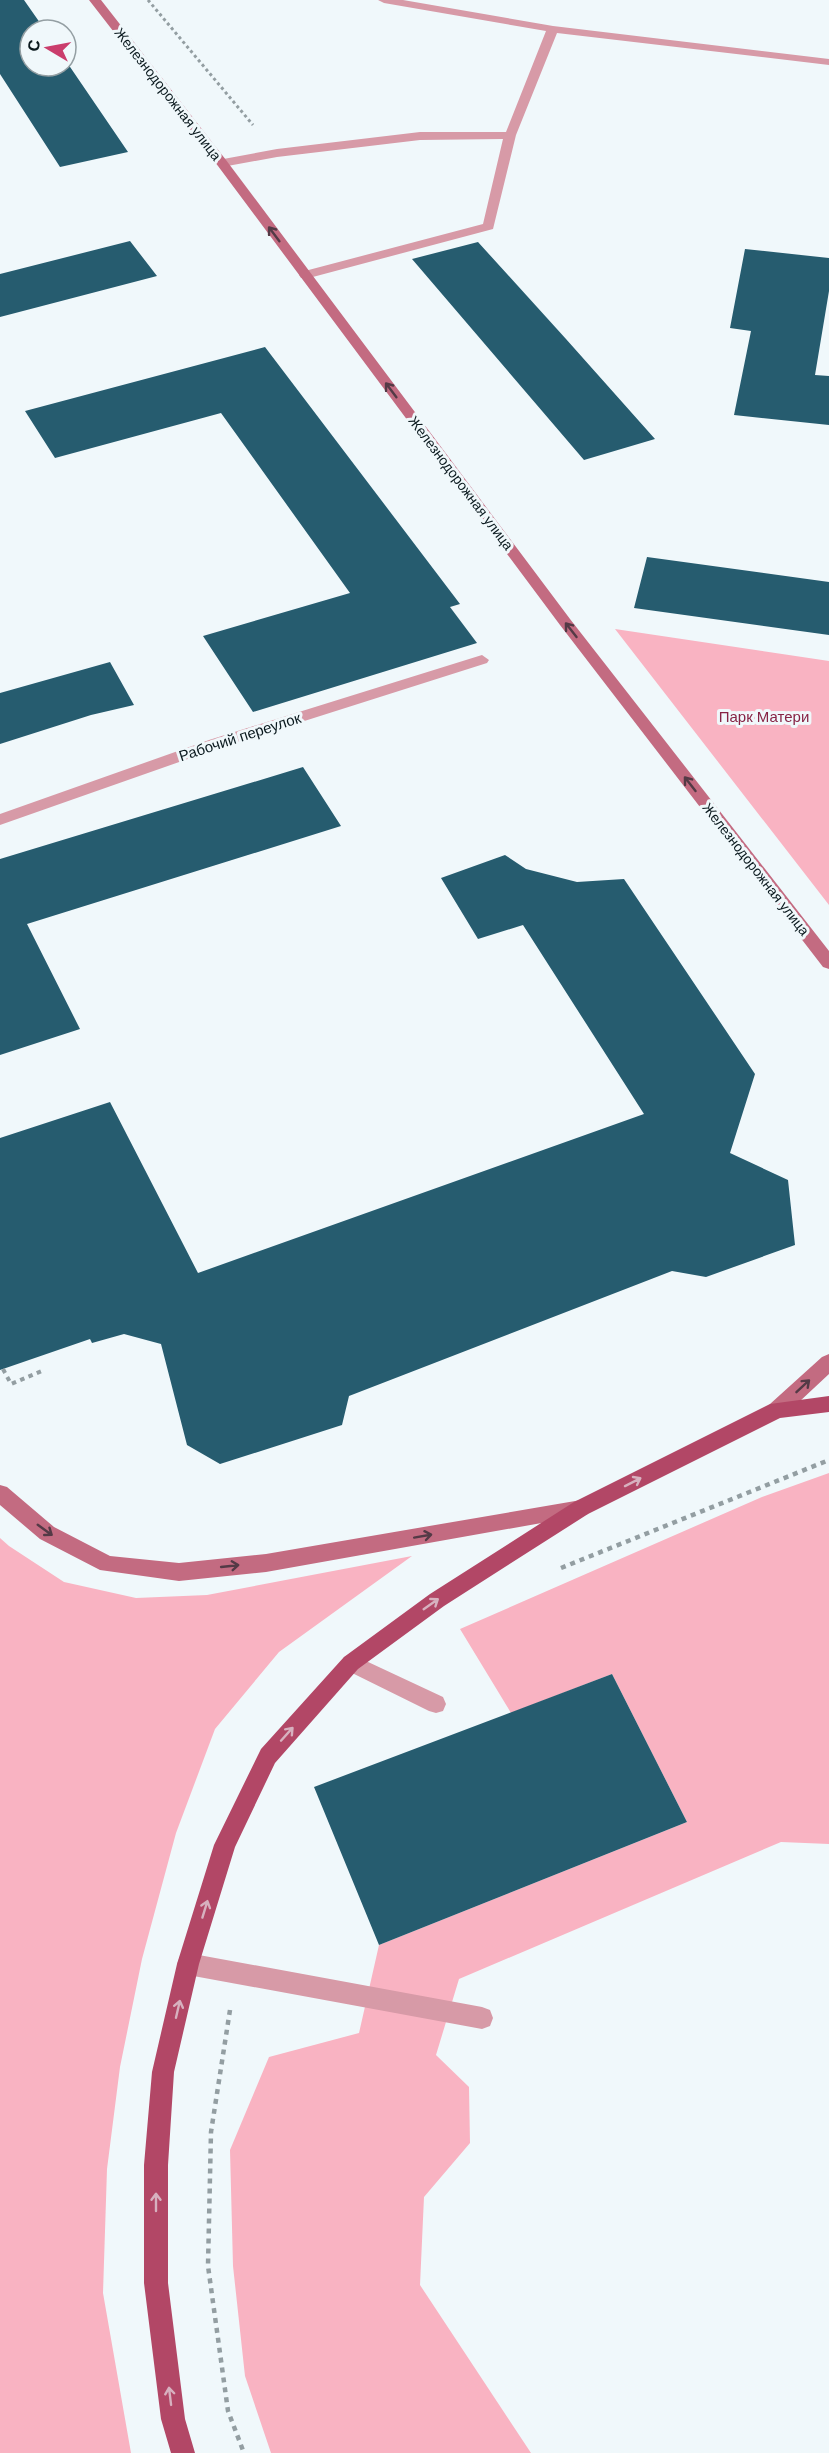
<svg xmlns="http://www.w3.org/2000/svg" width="829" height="2453" font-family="Helvetica,sans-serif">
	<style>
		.green { fill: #f9b3c2 }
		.building { fill: #265c6f }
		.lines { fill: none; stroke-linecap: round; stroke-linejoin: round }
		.path-far2 { stroke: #939ea2; stroke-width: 3; stroke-dasharray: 3 3; stroke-linecap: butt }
		.path-far1 { stroke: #939ea2; stroke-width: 4; stroke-dasharray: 4.5 4.5; stroke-linecap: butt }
		.path { stroke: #939ea2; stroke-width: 4.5; stroke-dasharray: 5 5; stroke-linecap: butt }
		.service { fill: #d79aa7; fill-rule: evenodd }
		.minor { fill: #d79aa7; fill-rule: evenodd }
		.secondary { fill: #c36b81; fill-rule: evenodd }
		.primary { fill: #b24766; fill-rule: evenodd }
		.oneway { stroke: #543a46 }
		.oneway2 { stroke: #d7b1bf }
		.labels { text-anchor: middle; stroke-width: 6; stroke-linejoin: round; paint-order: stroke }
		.far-street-label { font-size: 14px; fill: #0a191e; stroke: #f0f8fb }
		.park-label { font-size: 15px; fill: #872345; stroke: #f0f8fb }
		.street-label { font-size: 15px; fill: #0a191e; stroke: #f0f8fb }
	</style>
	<rect width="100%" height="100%" fill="#f0f8fb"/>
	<path class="green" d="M 615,629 L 829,661 L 829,905 Z
		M 829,1473 L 829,1844 L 781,1842 L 459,1979 L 436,2055 L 469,2087 L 470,2143 L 424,2197 L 420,2285 L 531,2453 L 271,2453 L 245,2376 L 233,2266 L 230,2150 L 269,2057 L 359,2033 L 379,1945 L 687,1822 L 612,1674 L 511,1713 L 460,1629 L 762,1497 Z
		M 0,1538 L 9,1546 L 64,1582 L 136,1598 L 207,1595 L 412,1556 L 279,1652 L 215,1729 L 176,1833 L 142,1959 L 120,2067 L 107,2169 L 103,2293 L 131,2453 L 0,2453 Z"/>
	<path class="building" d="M 0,0 L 24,0 L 45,30 L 30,30 L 30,66 L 66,66 L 66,61 L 128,152 L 60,167 L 0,74 Z
		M 130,241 L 157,276 L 0,317 L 0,274 Z
		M 478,242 L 566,339 L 655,439 L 584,460 L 412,259 Z
		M 745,249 L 829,258 L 829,291 L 815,375 L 829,376 L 829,425 L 734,415 L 751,331 L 730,328 Z
		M 265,347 L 460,604 L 450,607 L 477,643 L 253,712 L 203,636 L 350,593 L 221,413 L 55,458 L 25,411 Z
		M 647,557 L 829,582 L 829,635 L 634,608 Z
		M 110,662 L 134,705 L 91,715 L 0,744 L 0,693 Z
		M 303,767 L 341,826 L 27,924 L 80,1029 L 0,1055 L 0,859 Z
		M 505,855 L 526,869 L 577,882 L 624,879 L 755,1074 L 730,1153 L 788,1180 L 795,1245 L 706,1277 L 672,1271 L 349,1396 L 342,1425 L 220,1464 L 187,1445 L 161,1344 L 124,1334 L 92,1343 L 90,1339 L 0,1370 L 0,1138 L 110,1102 L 198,1273 L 644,1114 L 523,925 L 478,939 L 441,878 Z
		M 612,1674 L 687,1822 L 379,1945 L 314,1787 Z"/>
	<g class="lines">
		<path class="path-far2" d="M 148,0 L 253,125"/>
		<path class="path-far1" d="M 3,1369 L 11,1384 L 44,1370"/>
		<path class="path" d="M 561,1568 L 829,1460
			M 230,2010 L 211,2132 L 208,2266 L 228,2411 L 244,2453"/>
		<path class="service" d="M 378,0 L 403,0 L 553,26 L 829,59 L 829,65 L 557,33 L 516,135 L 493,229 L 309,278 L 301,278 L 299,275 L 301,272 L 483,224 L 503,139 L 420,140 L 277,157 L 222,167 L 216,163 L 218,160 L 277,149 L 420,132 L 506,132 L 546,31 L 384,3 Z
			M 351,1654 L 443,1697 L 446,1704 L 443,1711 L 436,1713 L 429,1711 L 344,1669 L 341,1663 L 344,1657 Z
			M 188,1953 L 482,2007 L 490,2010 L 493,2018 L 490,2026 L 482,2029 L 188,1975 L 180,1972 L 177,1964 L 180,1956 Z"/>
		<path class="minor" d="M 482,655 L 489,660 L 487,663 L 219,748 L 0,825 L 0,814 L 209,740 Z"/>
		<path class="secondary" d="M 89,0 L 101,0 L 226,160 L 570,619 L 829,951 L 829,969 L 823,967 L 560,625 L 218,166 Z
			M 829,1354 L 829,1374 L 784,1416 L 777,1418 L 770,1416 L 767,1410 L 770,1404 L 822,1357 Z
			M 0,1485 L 7,1487 L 54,1527 L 110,1556 L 179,1563 L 266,1554 L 581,1500 L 588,1502 L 591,1508 L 588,1514 L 581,1516 L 266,1572 L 179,1581 L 100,1570 L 40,1539 L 0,1505 Z"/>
		<path class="primary" d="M 829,1396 L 829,1412 L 780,1418 L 588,1514 L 444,1606 L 358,1669 L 275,1763 L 235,1847 L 199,1964 L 174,2072 L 168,2165 L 168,2283 L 185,2419 L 195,2453 L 171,2453 L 161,2419 L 144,2283 L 144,2165 L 152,2072 L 177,1964 L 214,1845 L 261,1749 L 344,1657 L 430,1594 L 574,1502 L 770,1404 Z"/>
	</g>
	<defs><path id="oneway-shaft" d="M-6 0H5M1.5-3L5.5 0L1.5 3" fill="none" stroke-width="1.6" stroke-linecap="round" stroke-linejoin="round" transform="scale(1.5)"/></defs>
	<g class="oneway">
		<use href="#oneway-shaft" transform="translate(274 234) rotate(-127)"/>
		<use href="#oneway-shaft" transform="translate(391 390) rotate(-127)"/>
		<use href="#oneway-shaft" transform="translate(571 630) rotate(-128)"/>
		<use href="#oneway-shaft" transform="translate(690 784) rotate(-128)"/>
		<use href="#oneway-shaft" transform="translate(803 1386) rotate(-43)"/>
		<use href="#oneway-shaft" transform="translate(45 1530) rotate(36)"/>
		<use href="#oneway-shaft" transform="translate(423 1536) rotate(-10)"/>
		<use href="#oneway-shaft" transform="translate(230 1566) rotate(-6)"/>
	</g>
	<g class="oneway2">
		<use href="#oneway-shaft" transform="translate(633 1482) rotate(-27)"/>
		<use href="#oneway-shaft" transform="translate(431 1604) rotate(-35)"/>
		<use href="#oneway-shaft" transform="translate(287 1734) rotate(-48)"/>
		<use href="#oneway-shaft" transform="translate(205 1909) rotate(-73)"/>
		<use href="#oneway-shaft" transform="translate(178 2009) rotate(-77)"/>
		<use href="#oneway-shaft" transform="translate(156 2202) rotate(-90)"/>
		<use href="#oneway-shaft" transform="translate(170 2396) rotate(-97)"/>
	</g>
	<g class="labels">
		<g class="far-street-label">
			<text transform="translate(168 94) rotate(52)" y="5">Железнодорожная улица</text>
			<text transform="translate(461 483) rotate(53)" y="5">Железнодорожная улица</text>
			<text transform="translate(756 869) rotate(52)" y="5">Железнодорожная улица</text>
		</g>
		<g class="park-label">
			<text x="764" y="722">Парк Матери</text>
		</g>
		<g class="street-label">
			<text transform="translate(240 737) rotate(-18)" y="5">Рабочий переулок</text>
		</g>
	</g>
	<g transform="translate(48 48) rotate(280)"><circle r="28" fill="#f0f8fb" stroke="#949fa3" stroke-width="1.5"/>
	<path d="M0-4.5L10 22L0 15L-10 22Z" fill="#ca3d6c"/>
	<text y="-9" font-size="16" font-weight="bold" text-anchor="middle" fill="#0a191e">С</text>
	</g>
</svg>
